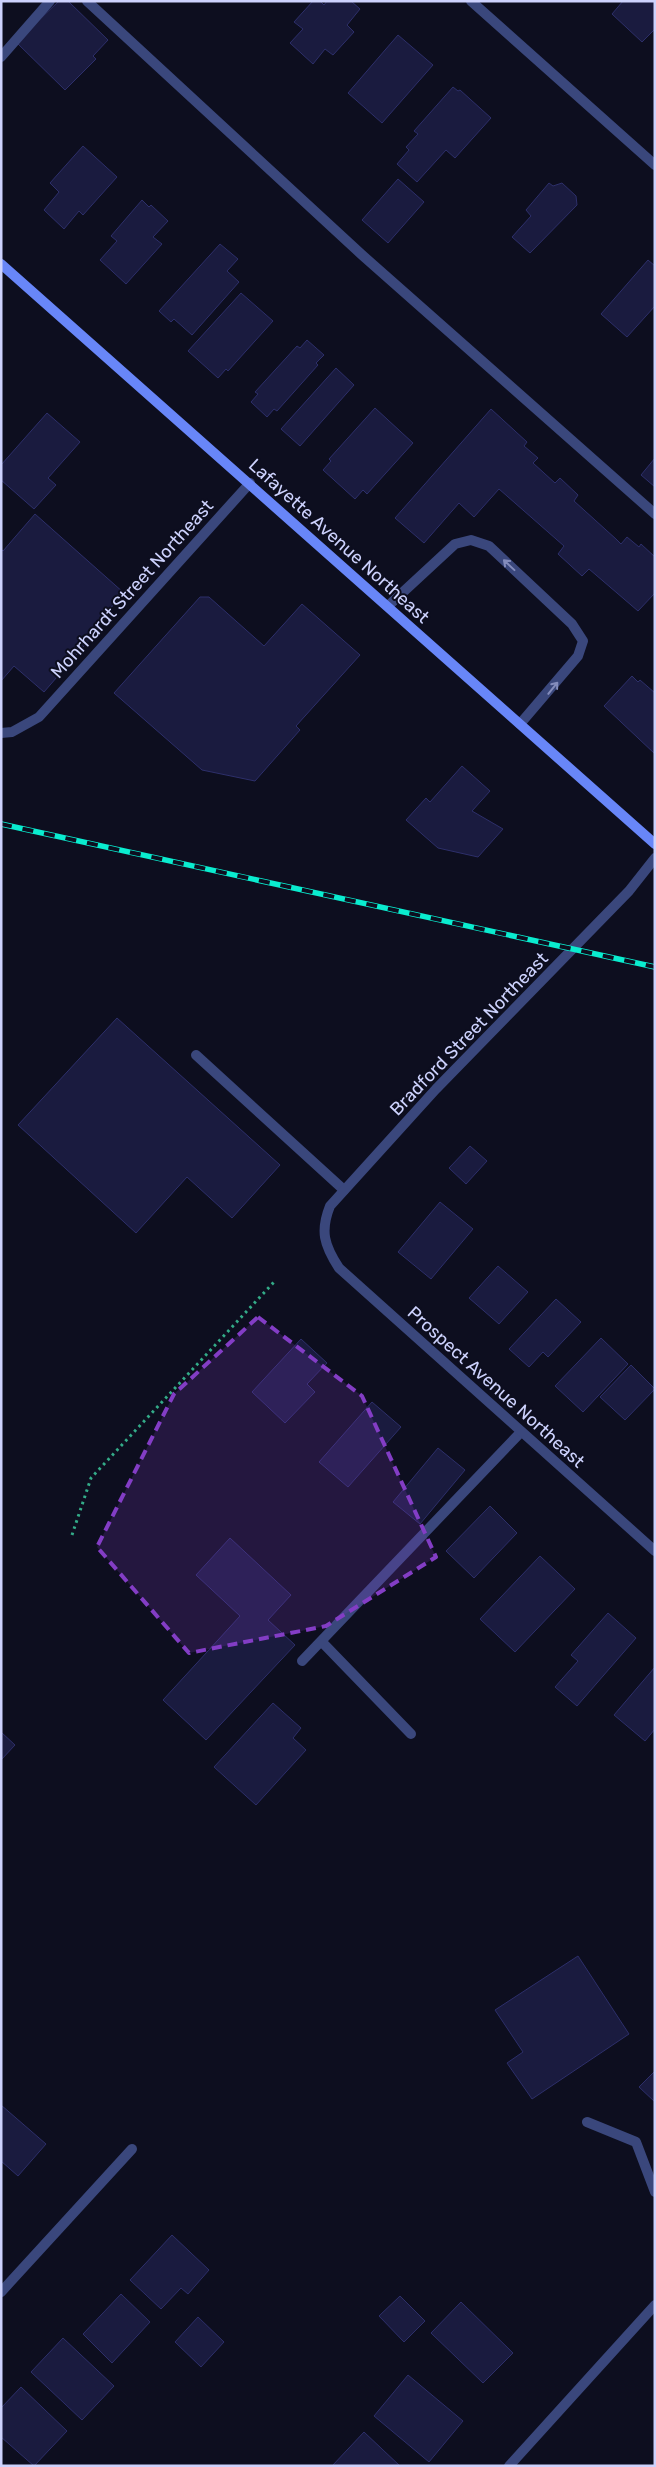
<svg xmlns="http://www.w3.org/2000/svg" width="656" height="2467" font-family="Rubik,sans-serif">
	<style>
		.building { fill: #1a1b3f; stroke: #2d2f6a }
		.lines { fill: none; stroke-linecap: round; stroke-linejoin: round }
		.path { stroke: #33ab88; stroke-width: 3; stroke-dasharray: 2.5 4; stroke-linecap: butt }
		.lane { stroke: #3a477c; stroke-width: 10 }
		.street { stroke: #3a477c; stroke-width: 10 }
		.secondary { stroke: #6886f8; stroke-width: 10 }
		.rail-casing { stroke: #0aeccf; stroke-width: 5.5 }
		.rail { stroke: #0d0e1f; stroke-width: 4; stroke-dasharray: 11; stroke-linecap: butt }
		.oneway { stroke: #848cbc }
		.marked { fill: #833dc5; fill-opacity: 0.2; stroke: #833dc5; stroke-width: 4; stroke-dasharray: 10 6; stroke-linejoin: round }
		.labels { text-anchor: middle; stroke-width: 4; stroke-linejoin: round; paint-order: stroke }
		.street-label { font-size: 18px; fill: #cdd2fd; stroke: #0d0e1f }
	</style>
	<rect width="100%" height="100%" fill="#0d0e1f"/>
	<path class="building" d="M 59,1 L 68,1 L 108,40 L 93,56 L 96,59 L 65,90 L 16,42 Z
		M 313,1 L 320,1 L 324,5 L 327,1 L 351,1 L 360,9 L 347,25 L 354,32 L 333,55 L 325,49 L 313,64 L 290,43 L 303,29 L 294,22 Z
		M 623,1 L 655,1 L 655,29 L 642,42 L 612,14 Z
		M 398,35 L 433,65 L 382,123 L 348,93 Z
		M 453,87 L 458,91 L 460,90 L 491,118 L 455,158 L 446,150 L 417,182 L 397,164 L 409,150 L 406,147 L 418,134 L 414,131 Z
		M 83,146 L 117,177 L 83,215 L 79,211 L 64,229 L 44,210 L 59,192 L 50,183 Z
		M 398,179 L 424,202 L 388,243 L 362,220 Z
		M 549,183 L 553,186 L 562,183 L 576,196 L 577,205 L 530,253 L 512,237 L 531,216 L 526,210 Z
		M 142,200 L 149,207 L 151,205 L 168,221 L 153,237 L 162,244 L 126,284 L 100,260 L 117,241 L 111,236 Z
		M 220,244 L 238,259 L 227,271 L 239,282 L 192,335 L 174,319 L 171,322 L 159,311 Z
		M 648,260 L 655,266 L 655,306 L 627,337 L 601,314 Z
		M 241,293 L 273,321 L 228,371 L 226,369 L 218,378 L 188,351 Z
		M 307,340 L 324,355 L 316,363 L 318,365 L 277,411 L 274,409 L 267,417 L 251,402 L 258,394 L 255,392 L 297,346 L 300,348 Z
		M 336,368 L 354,385 L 300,446 L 281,429 Z
		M 375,408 L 413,443 L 367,494 L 363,490 L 355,499 L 323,470 L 331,461 L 329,459 Z
		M 491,409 L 527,442 L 524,446 L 538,458 L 533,463 L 555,483 L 560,478 L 578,495 L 574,501 L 616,539 L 621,544 L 627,537 L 639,547 L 641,544 L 655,557 L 655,593 L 638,611 L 589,569 L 582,576 L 558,554 L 564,546 L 499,489 L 474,517 L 459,503 L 424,543 L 395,518 Z
		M 47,413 L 80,442 L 48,478 L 56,485 L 34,509 L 1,480 L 1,465 Z
		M 655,458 L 655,487 L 641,475 Z
		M 35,514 L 124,593 L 92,629 L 96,632 L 44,692 L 14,666 L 1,681 L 1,549 L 3,551 Z
		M 200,597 L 209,597 L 264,646 L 302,604 L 360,655 L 296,726 L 300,730 L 255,781 L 202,770 L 114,693 Z
		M 632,676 L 638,682 L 640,680 L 655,693 L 655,754 L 604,706 Z
		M 462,766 L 490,791 L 472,811 L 503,829 L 478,857 L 438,848 L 406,820 L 426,798 L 430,802 Z
		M 117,1018 L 280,1165 L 232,1218 L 187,1177 L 136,1233 L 18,1125 Z
		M 470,1146 L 487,1161 L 466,1184 L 449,1168 Z
		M 440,1202 L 473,1229 L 431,1279 L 398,1252 Z
		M 498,1266 L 528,1292 L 499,1324 L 469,1298 Z
		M 556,1299 L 581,1322 L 548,1357 L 543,1352 L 529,1367 L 509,1349 Z
		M 601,1338 L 628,1364 L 583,1412 L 555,1386 Z
		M 301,1339 L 327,1363 L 307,1384 L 315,1392 L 285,1423 L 252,1392 Z
		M 631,1365 L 655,1389 L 625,1420 L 600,1397 Z
		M 372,1402 L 401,1427 L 348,1487 L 319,1462 Z
		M 438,1448 L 465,1470 L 420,1524 L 393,1502 Z
		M 490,1506 L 517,1533 L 474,1578 L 446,1551 Z
		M 230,1538 L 291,1595 L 268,1620 L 295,1645 L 206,1740 L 163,1700 L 240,1616 L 196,1575 Z
		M 540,1556 L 575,1589 L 515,1652 L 480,1619 Z
		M 608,1613 L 636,1638 L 577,1706 L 555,1687 L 578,1661 L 571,1655 Z
		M 655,1667 L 655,1729 L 645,1741 L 614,1715 Z
		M 273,1703 L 301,1728 L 293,1738 L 306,1750 L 256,1805 L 214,1767 Z
		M 1,1732 L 15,1745 L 1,1760 Z
		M 578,1956 L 629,2034 L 532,2099 L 507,2063 L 523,2052 L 495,2010 Z
		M 655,2071 L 655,2102 L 639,2087 Z
		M 1,2105 L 46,2144 L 18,2176 L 1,2161 Z
		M 172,2235 L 209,2270 L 188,2294 L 181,2288 L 161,2309 L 130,2280 Z
		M 121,2294 L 150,2322 L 112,2363 L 83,2334 Z
		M 400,2296 L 425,2321 L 404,2342 L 379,2316 Z
		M 461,2302 L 513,2353 L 483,2383 L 431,2333 Z
		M 198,2317 L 224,2342 L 201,2367 L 175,2342 Z
		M 63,2338 L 114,2386 L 82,2420 L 31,2372 Z
		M 408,2375 L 463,2421 L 429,2462 L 374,2416 Z
		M 21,2387 L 67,2431 L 34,2466 L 1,2437 L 1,2408 Z
		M 364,2432 L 400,2466 L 332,2466 Z"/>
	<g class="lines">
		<path class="path" d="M 72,1535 L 91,1478 L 275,1281"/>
		<path class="lane" d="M 87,1 L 361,254 L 655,514
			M 1,57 L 50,1
			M 388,606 L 455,544 L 471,540 L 489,546 L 572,624 L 583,641 L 578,656 L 520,724
			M 1,733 L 12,732 L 39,717 L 250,483
			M 196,1055 L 344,1190
			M 321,1641 L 411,1734
			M 302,1661 L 521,1432
			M 587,2122 L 636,2142 L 655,2192"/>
		<path class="street" d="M 471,1 L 655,165
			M 655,858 L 629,891 L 436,1089 L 330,1206 C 320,1231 324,1245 339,1268 L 655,1551
			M 1,2292 L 132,2149
			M 509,2466 L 655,2305"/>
		<path class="secondary" d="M 1,264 L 655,844"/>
		<g class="rail-casing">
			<path id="rail" d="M 1,824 L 655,967"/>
		</g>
		<use href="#rail" class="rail"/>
	</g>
	<defs><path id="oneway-shaft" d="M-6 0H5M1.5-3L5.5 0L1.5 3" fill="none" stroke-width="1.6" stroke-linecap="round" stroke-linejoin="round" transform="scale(1.25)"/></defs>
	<g class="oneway">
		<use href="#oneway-shaft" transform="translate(509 565) rotate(-137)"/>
		<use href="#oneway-shaft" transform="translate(553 688) rotate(-51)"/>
	</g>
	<path class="marked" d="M 258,1317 L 362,1396 L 436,1557 L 326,1626 L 189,1653 L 97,1547 L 174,1394 Z"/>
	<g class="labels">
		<g class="street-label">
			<text transform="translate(339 541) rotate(42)" y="6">Lafayette Avenue Northeast</text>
			<text transform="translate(132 589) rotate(-48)" y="6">Mohrhardt Street Northeast</text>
			<text transform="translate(469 1034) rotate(-46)" y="6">Bradford Street Northeast</text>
			<text transform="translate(496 1387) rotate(42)" y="6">Prospect Avenue Northeast</text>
		</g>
	</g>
	<rect width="656" height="2467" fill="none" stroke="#cdd2fd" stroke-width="5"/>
</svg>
